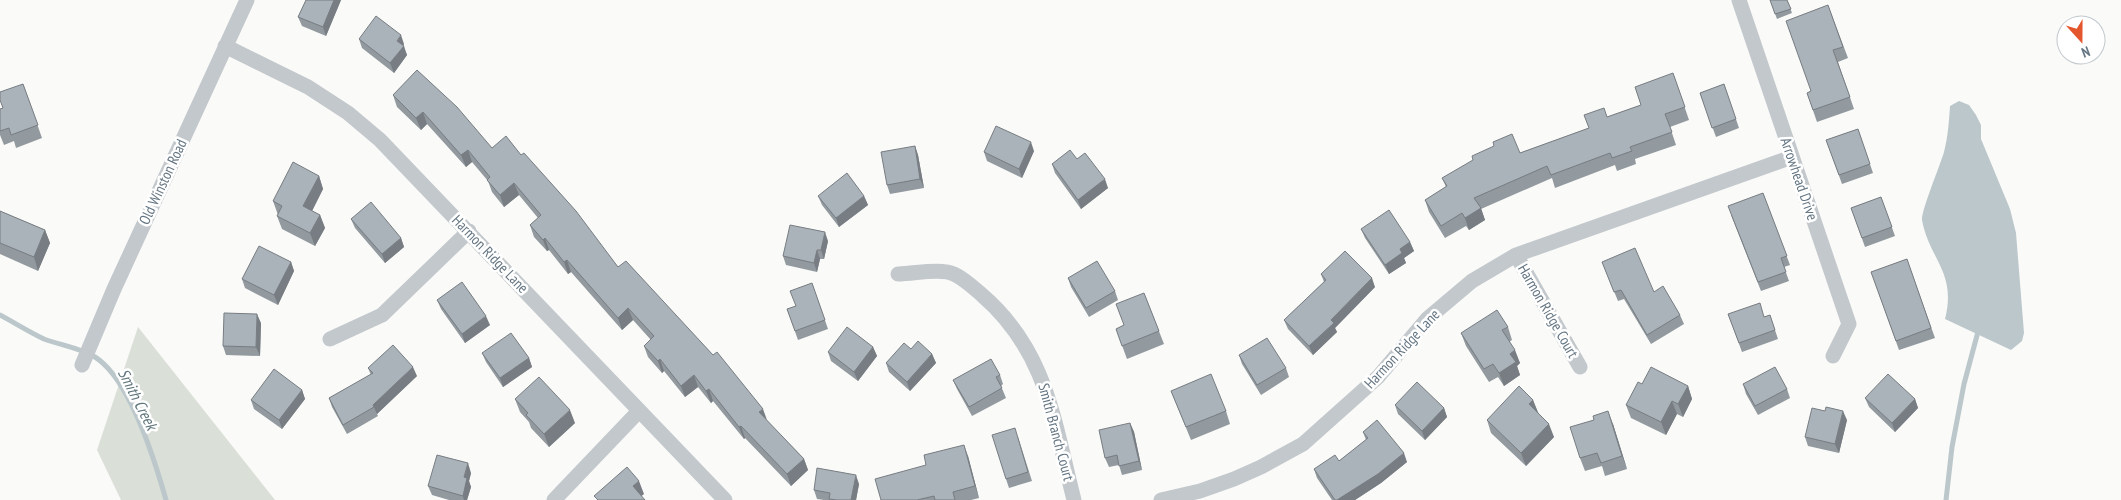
<svg xmlns="http://www.w3.org/2000/svg" width="2121" height="500" font-family="'PT Sans Narrow',sans-serif">
	<style>
		.green { fill: #dadfd7 }
		.water { fill: #bbc7cb }
		.lines { fill: none; stroke-linecap: round; stroke-linejoin: round }
		.stream { stroke: #bbc7cb; stroke-width: 5 }
		.minor { stroke: #c3c8cc; stroke-width: 15 }
		.wall { fill: #929a9f }
		.shaded-wall { fill: #777d82 }
		.building { fill: #aab3b9; stroke: #777d82 }
		.labels { text-anchor: middle; stroke-width: 5; stroke-linejoin: round; paint-order: stroke }
		.street-label { font-size: 15px; fill: #657683; stroke: #fff }
		.water-label { font-size: 16px; font-style: italic; fill: #60757c; stroke: #fff }
	</style>
	<rect width="100%" height="100%" fill="#fafaf8"/>
	<path class="green" d="M 138,327 L 275,500 L 121,500 L 97,450 Z"/>
	<path class="water" d="M 1959,101 L 1969,105 L 1976,115 L 1981,125 L 1981,139 L 2010,209 L 2016,233 L 2024,333 L 2022,341 L 2011,350 L 1945,319 C 1957,272 1929,259 1922,220 C 1921,211 1940,166 1944,152 C 1948,137 1949,121 1950,106 Z"/>
	<g class="lines">
		<path class="stream" d="M 0,315 C 15,323 29,332 44,339 C 60,345 80,348 95,357 C 130,379 155,461 166,500
			M 1946,500 L 1952,447 L 1964,384 L 1979,328"/>
		<path class="minor" d="M 1739,0 L 1849,324 L 1833,356
			M 225,46 L 308,87 L 348,113 L 380,140 L 725,500
			M 1516,255 L 1580,367
			M 898,274 C 913,274 932,269 947,272 C 958,273 974,288 982,295 C 1047,351 1054,422 1074,500
			M 330,339 L 382,315 L 469,231
			M 82,365 L 114,289 L 247,0
			M 554,500 L 639,411
			M 1161,500 L 1200,491 L 1234,479 L 1261,467 L 1303,444 L 1378,377 L 1427,319 L 1472,281 L 1516,255 L 1792,157"/>
	</g>
	<path class="wall" d="M 306,0 L 341,0 L 326,36 L 302,26 L 298,17 Z
		M 1770,0 L 1787,0 L 1792,13 L 1777,19 Z
		M 1828,5 L 1848,58 L 1838,62 L 1854,109 L 1817,122 L 1807,93 L 1811,91 Z
		M 359,39 L 404,44 L 403,46 L 407,55 L 394,73 L 362,48 Z
		M 1673,73 L 1689,120 L 1670,127 L 1676,145 L 1635,159 L 1636,164 L 1617,171 L 1615,165 L 1555,188 L 1552,178 L 1481,209 L 1485,220 L 1469,230 L 1466,226 L 1445,238 L 1429,212 L 1425,200 L 1446,187 L 1442,178 L 1520,153 L 1589,128 L 1607,117 L 1641,105 Z
		M 23,84 L 42,138 L 16,148 L 14,141 L 4,145 L 0,135 L 0,109 L 3,108 Z
		M 1724,84 L 1739,128 L 1716,137 L 1700,93 Z
		M 393,95 L 492,148 L 521,155 L 618,267 L 804,459 L 808,470 L 791,486 L 745,438 L 744,439 L 713,401 L 711,403 L 698,387 L 685,397 L 664,371 L 662,373 L 648,357 L 644,346 L 651,340 L 633,320 L 622,330 L 571,272 L 568,274 L 549,250 L 547,251 L 534,237 L 530,225 L 538,218 L 519,195 L 504,207 L 492,192 L 488,181 L 472,162 L 466,167 L 427,124 L 421,130 L 397,107 Z
		M 1858,129 L 1873,173 L 1842,184 L 1826,140 Z
		M 915,146 L 918,155 L 924,188 L 890,194 L 887,185 Z
		M 1034,151 L 1022,178 L 987,161 L 984,152 Z
		M 1077,159 L 1108,188 L 1081,209 L 1055,173 L 1052,164 Z
		M 319,176 L 323,189 L 312,211 L 320,215 L 325,228 L 315,246 L 282,229 L 277,216 L 278,215 L 273,201 Z
		M 1763,193 L 1790,265 L 1784,267 L 1789,281 L 1761,291 L 1731,215 Z
		M 818,196 L 864,196 L 868,205 L 839,227 L 822,205 Z
		M 1881,197 L 1895,236 L 1865,247 L 1851,208 Z
		M 0,211 L 45,230 L 50,243 L 38,271 L 0,254 Z
		M 351,219 L 401,238 L 404,247 L 385,263 L 355,228 Z
		M 1361,229 L 1410,242 L 1414,251 L 1404,258 L 1406,263 L 1389,274 L 1365,238 Z
		M 828,241 L 824,259 L 820,259 L 817,272 L 786,265 L 783,256 Z
		M 1907,259 L 1935,338 L 1899,350 L 1871,272 Z
		M 291,262 L 294,271 L 278,305 L 245,288 L 242,279 Z
		M 1602,262 L 1654,292 L 1680,315 L 1684,324 L 1651,344 L 1624,299 L 1618,301 Z
		M 1321,274 L 1375,287 L 1335,328 L 1337,332 L 1313,355 L 1288,329 L 1284,320 L 1324,282 Z
		M 1068,278 L 1115,291 L 1118,300 L 1089,317 L 1071,287 Z
		M 812,283 L 828,329 L 798,340 L 787,309 L 796,306 Z
		M 1144,293 L 1164,344 L 1127,359 L 1116,329 L 1124,325 Z
		M 437,300 L 490,325 L 465,343 L 441,309 Z
		M 1728,314 L 1765,317 L 1770,315 L 1778,339 L 1742,352 Z
		M 261,323 L 260,356 L 226,355 L 223,346 Z
		M 1508,327 L 1512,340 L 1509,342 L 1520,363 L 1517,366 L 1520,375 L 1504,386 L 1498,377 L 1489,382 L 1466,346 L 1461,333 Z
		M 873,347 L 877,356 L 858,381 L 831,361 L 828,352 Z
		M 911,349 L 932,354 L 936,363 L 910,391 L 889,372 L 886,363 Z
		M 482,353 L 529,358 L 532,367 L 503,387 L 486,362 Z
		M 1239,355 L 1286,368 L 1289,377 L 1261,395 L 1242,364 Z
		M 368,368 L 417,376 L 377,414 L 378,416 L 347,434 L 332,407 L 329,398 L 371,375 Z
		M 1000,375 L 1003,384 L 1001,386 L 1006,398 L 972,416 L 957,389 L 953,380 Z
		M 1642,384 L 1688,386 L 1692,399 L 1683,417 L 1677,414 L 1666,435 L 1631,418 L 1626,405 Z
		M 1743,384 L 1787,389 L 1790,398 L 1758,415 L 1746,394 Z
		M 302,390 L 305,399 L 282,429 L 254,409 L 251,400 Z
		M 1171,391 L 1226,411 L 1230,424 L 1191,440 Z
		M 1865,398 L 1915,399 L 1918,408 L 1895,432 L 1869,407 Z
		M 515,399 L 575,423 L 549,447 L 531,428 L 529,422 L 520,412 Z
		M 1533,400 L 1538,412 L 1554,437 L 1526,466 L 1491,433 L 1487,420 Z
		M 1395,405 L 1444,408 L 1447,417 L 1425,440 L 1398,414 Z
		M 1847,420 L 1839,453 L 1808,446 L 1805,437 Z
		M 1130,423 L 1134,432 L 1142,470 L 1122,475 L 1119,465 L 1109,467 L 1105,458 Z
		M 1613,424 L 1627,469 L 1605,476 L 1602,466 L 1585,471 L 1580,458 Z
		M 1363,432 L 1407,462 L 1381,483 L 1355,500 L 1332,500 L 1317,478 L 1314,469 L 1339,461 L 1366,440 Z
		M 1018,437 L 1032,481 L 1009,488 L 1006,479 Z
		M 968,456 L 979,498 L 971,500 L 881,500 Z
		M 471,473 L 469,481 L 471,487 L 467,500 L 449,500 L 432,495 L 428,486 Z
		M 859,484 L 856,500 L 824,500 L 817,499 L 814,490 Z"/>
	<path class="shaded-wall" d="M 334,0 L 341,0 L 326,36 L 323,27 Z
		M 401,35 L 404,44 L 400,50 L 397,41 Z
		M 404,46 L 407,55 L 394,73 L 390,63 Z
		M 423,112 L 427,124 L 421,130 L 416,118 Z
		M 1031,142 L 1034,151 L 1022,178 L 1019,169 Z
		M 915,146 L 918,155 L 924,188 L 920,179 Z
		M 468,150 L 472,162 L 466,167 L 461,155 Z
		M 319,176 L 323,189 L 308,219 L 303,206 Z
		M 1105,179 L 1108,188 L 1081,209 L 1078,200 Z
		M 514,183 L 519,195 L 504,207 L 500,195 Z
		M 864,196 L 868,205 L 839,227 L 836,218 Z
		M 1481,208 L 1485,220 L 1469,230 L 1465,218 Z
		M 320,215 L 325,228 L 315,246 L 310,233 Z
		M 45,230 L 50,243 L 38,271 L 34,257 Z
		M 825,232 L 828,241 L 824,259 L 821,250 Z
		M 401,238 L 404,247 L 385,263 L 382,254 Z
		M 545,238 L 549,250 L 547,251 L 543,240 Z
		M 1410,242 L 1414,251 L 1404,258 L 1406,263 L 1389,274 L 1385,265 L 1400,249 Z
		M 817,250 L 820,259 L 817,272 L 814,263 Z
		M 567,260 L 571,272 L 568,274 L 564,262 Z
		M 291,262 L 294,271 L 278,305 L 274,295 Z
		M 1372,278 L 1375,287 L 1335,328 L 1337,332 L 1313,355 L 1309,346 L 1331,320 Z
		M 628,308 L 633,320 L 622,330 L 618,318 Z
		M 257,314 L 261,323 L 260,356 L 256,347 Z
		M 486,316 L 490,325 L 465,343 L 462,334 Z
		M 873,347 L 877,356 L 858,381 L 854,372 Z
		M 1515,350 L 1520,363 L 1517,366 L 1520,375 L 1504,386 L 1499,373 L 1510,354 Z
		M 932,354 L 936,363 L 910,391 L 907,382 Z
		M 529,358 L 532,367 L 503,387 L 500,378 Z
		M 660,359 L 664,371 L 662,373 L 658,361 Z
		M 413,367 L 417,376 L 377,414 L 373,405 Z
		M 694,375 L 698,387 L 685,397 L 681,386 Z
		M 1688,386 L 1692,399 L 1683,417 L 1678,404 Z
		M 709,389 L 713,401 L 711,403 L 706,391 Z
		M 302,390 L 305,399 L 282,429 L 279,420 Z
		M 1915,399 L 1918,408 L 1895,432 L 1892,423 Z
		M 1533,400 L 1538,413 L 1529,404 Z
		M 1672,401 L 1677,414 L 1666,435 L 1661,422 Z
		M 1444,408 L 1447,417 L 1425,440 L 1422,431 Z
		M 763,409 L 767,420 L 759,412 Z
		M 570,410 L 575,423 L 549,447 L 544,434 Z
		M 1608,411 L 1613,424 L 1627,469 L 1622,456 Z
		M 1843,411 L 1847,420 L 1839,453 L 1835,444 Z
		M 1130,423 L 1134,432 L 1142,470 L 1139,461 Z
		M 1549,424 L 1554,437 L 1526,466 L 1521,453 Z
		M 741,426 L 745,438 L 744,439 L 739,427 Z
		M 964,445 L 968,456 L 979,498 L 975,486 Z
		M 1404,453 L 1407,462 L 1381,483 L 1355,500 L 1337,500 Z
		M 804,459 L 808,470 L 791,486 L 787,474 Z
		M 468,463 L 471,473 L 469,481 L 471,487 L 467,500 L 464,500 L 463,496 L 464,477 Z
		M 856,475 L 859,484 L 856,500 L 851,500 Z
		M 639,481 L 644,494 L 638,499 L 633,486 Z"/>
	<path class="building" d="M 306,0 L 334,0 L 323,27 L 298,17 Z
		M 1770,0 L 1787,0 L 1791,9 L 1775,14 Z
		M 1828,5 L 1843,47 L 1833,50 L 1850,97 L 1813,110 L 1807,93 L 1811,91 L 1786,21 Z
		M 376,16 L 401,35 L 397,41 L 404,46 L 390,63 L 359,39 Z
		M 417,70 L 457,107 L 492,148 L 506,136 L 521,155 L 524,153 L 576,211 L 618,267 L 626,261 L 713,355 L 717,352 L 763,409 L 759,412 L 804,459 L 787,474 L 741,426 L 739,427 L 709,389 L 706,391 L 694,375 L 681,386 L 660,359 L 658,361 L 644,346 L 654,336 L 628,308 L 618,318 L 567,260 L 564,262 L 545,238 L 543,240 L 530,225 L 541,215 L 514,183 L 500,195 L 487,180 L 490,177 L 468,150 L 461,155 L 423,112 L 416,118 L 393,95 Z
		M 1673,73 L 1685,107 L 1665,114 L 1672,132 L 1630,147 L 1632,151 L 1612,158 L 1610,153 L 1551,175 L 1547,166 L 1474,198 L 1481,208 L 1465,218 L 1462,213 L 1441,226 L 1425,200 L 1447,186 L 1442,178 L 1473,160 L 1472,156 L 1494,146 L 1493,142 L 1512,134 L 1520,153 L 1589,128 L 1584,115 L 1604,108 L 1607,117 L 1641,105 L 1635,87 Z
		M 23,84 L 38,125 L 11,135 L 9,128 L 0,131 L 0,109 L 3,108 L 0,100 L 0,92 Z
		M 1724,84 L 1736,119 L 1712,128 L 1700,93 Z
		M 996,126 L 1031,142 L 1019,169 L 984,152 Z
		M 1858,129 L 1870,164 L 1839,175 L 1826,140 Z
		M 915,146 L 920,179 L 887,185 L 881,152 Z
		M 1070,150 L 1077,159 L 1085,153 L 1105,179 L 1078,200 L 1052,164 Z
		M 293,162 L 319,176 L 303,206 L 320,215 L 310,233 L 277,216 L 282,206 L 273,201 Z
		M 847,173 L 864,196 L 836,218 L 818,196 Z
		M 1763,193 L 1787,256 L 1781,258 L 1786,272 L 1758,282 L 1728,206 Z
		M 1881,197 L 1892,227 L 1862,238 L 1851,208 Z
		M 371,202 L 401,238 L 382,254 L 351,219 Z
		M 1389,210 L 1410,242 L 1400,249 L 1402,253 L 1385,265 L 1361,229 Z
		M 0,211 L 45,230 L 34,257 L 0,243 Z
		M 790,225 L 825,232 L 821,250 L 817,250 L 814,263 L 783,256 Z
		M 259,246 L 291,262 L 274,295 L 242,279 Z
		M 1635,248 L 1654,292 L 1663,286 L 1680,315 L 1647,335 L 1621,290 L 1614,292 L 1602,262 Z
		M 1345,251 L 1372,278 L 1331,320 L 1334,323 L 1309,346 L 1284,320 L 1326,280 L 1321,274 Z
		M 1907,259 L 1931,328 L 1896,341 L 1871,272 Z
		M 1097,261 L 1115,291 L 1086,308 L 1068,278 Z
		M 462,282 L 486,316 L 462,334 L 437,300 Z
		M 812,283 L 825,320 L 795,331 L 787,309 L 796,306 L 790,291 Z
		M 1144,293 L 1159,331 L 1122,346 L 1116,329 L 1124,325 L 1116,304 Z
		M 1760,303 L 1764,317 L 1770,315 L 1775,330 L 1739,343 L 1728,314 Z
		M 1497,310 L 1508,327 L 1502,330 L 1515,350 L 1510,354 L 1516,362 L 1499,373 L 1493,364 L 1484,369 L 1461,333 Z
		M 224,313 L 257,314 L 256,347 L 223,346 Z
		M 847,327 L 873,347 L 854,372 L 828,352 Z
		M 511,333 L 529,358 L 500,378 L 482,353 Z
		M 1267,338 L 1286,368 L 1257,385 L 1239,355 Z
		M 918,341 L 932,354 L 907,382 L 886,363 L 904,343 L 911,349 Z
		M 393,345 L 413,367 L 373,405 L 374,407 L 343,425 L 329,398 L 373,373 L 368,368 Z
		M 991,359 L 1000,375 L 996,377 L 1002,388 L 969,407 L 953,380 Z
		M 1651,367 L 1688,386 L 1678,404 L 1672,401 L 1661,422 L 1626,405 L 1638,382 L 1642,384 Z
		M 1775,367 L 1787,389 L 1755,406 L 1743,384 Z
		M 274,369 L 302,390 L 279,420 L 251,400 Z
		M 1211,374 L 1226,411 L 1186,427 L 1171,391 Z
		M 1888,374 L 1915,399 L 1892,423 L 1865,398 Z
		M 539,377 L 570,410 L 544,434 L 526,415 L 528,413 L 515,399 Z
		M 1417,382 L 1444,408 L 1422,431 L 1395,405 Z
		M 1519,386 L 1533,400 L 1529,404 L 1549,424 L 1521,453 L 1487,420 Z
		M 1826,407 L 1843,411 L 1835,444 L 1805,437 L 1812,408 L 1825,411 Z
		M 1608,411 L 1622,456 L 1601,463 L 1597,453 L 1580,458 L 1570,427 L 1594,420 L 1593,416 Z
		M 1377,420 L 1404,453 L 1378,474 L 1337,500 L 1335,500 L 1314,469 L 1335,455 L 1339,461 L 1368,438 L 1363,432 Z
		M 1130,423 L 1139,461 L 1119,466 L 1117,455 L 1105,458 L 1099,430 Z
		M 1015,428 L 1028,472 L 1006,479 L 992,435 Z
		M 964,445 L 975,486 L 953,492 L 955,500 L 935,500 L 934,496 L 917,500 L 881,500 L 875,479 L 926,465 L 924,455 Z
		M 437,455 L 468,463 L 464,477 L 467,478 L 463,496 L 428,486 Z
		M 627,467 L 639,481 L 633,486 L 645,500 L 598,500 L 594,496 Z
		M 817,468 L 856,475 L 851,500 L 837,500 L 829,499 L 830,493 L 814,490 Z"/>
	<g class="labels">
		<g class="street-label">
			<text transform="translate(1799 179) rotate(71)" y="5">Arrowhead Drive</text>
			<text transform="translate(163 182) rotate(-65)" y="5">Old Winston Road</text>
			<text transform="translate(490 254) rotate(46)" y="5">Harmon Ridge Lane</text>
			<text transform="translate(1548 311) rotate(60)" y="5">Harmon Ridge Court</text>
			<text transform="translate(1402 349) rotate(-47)" y="5">Harmon Ridge Lane</text>
			<text transform="translate(1056 432) rotate(75)" y="5">Smith Branch Court</text>
		</g>
		<g class="water-label">
			<text transform="translate(138 399) rotate(63)" y="6">Smith Creek</text>
		</g>
	</g>
	<g transform="translate(2081 40) rotate(159)"><circle r="24" fill="#ffffff" stroke="#c1c8cd"/>
	<path d="M0-4L9 19L0 12L-9 19Z" fill="#e4572e"/>
	<text y="-8" font-size="14" font-weight="bold" text-anchor="middle" fill="#657683">N</text>
	</g>
</svg>
